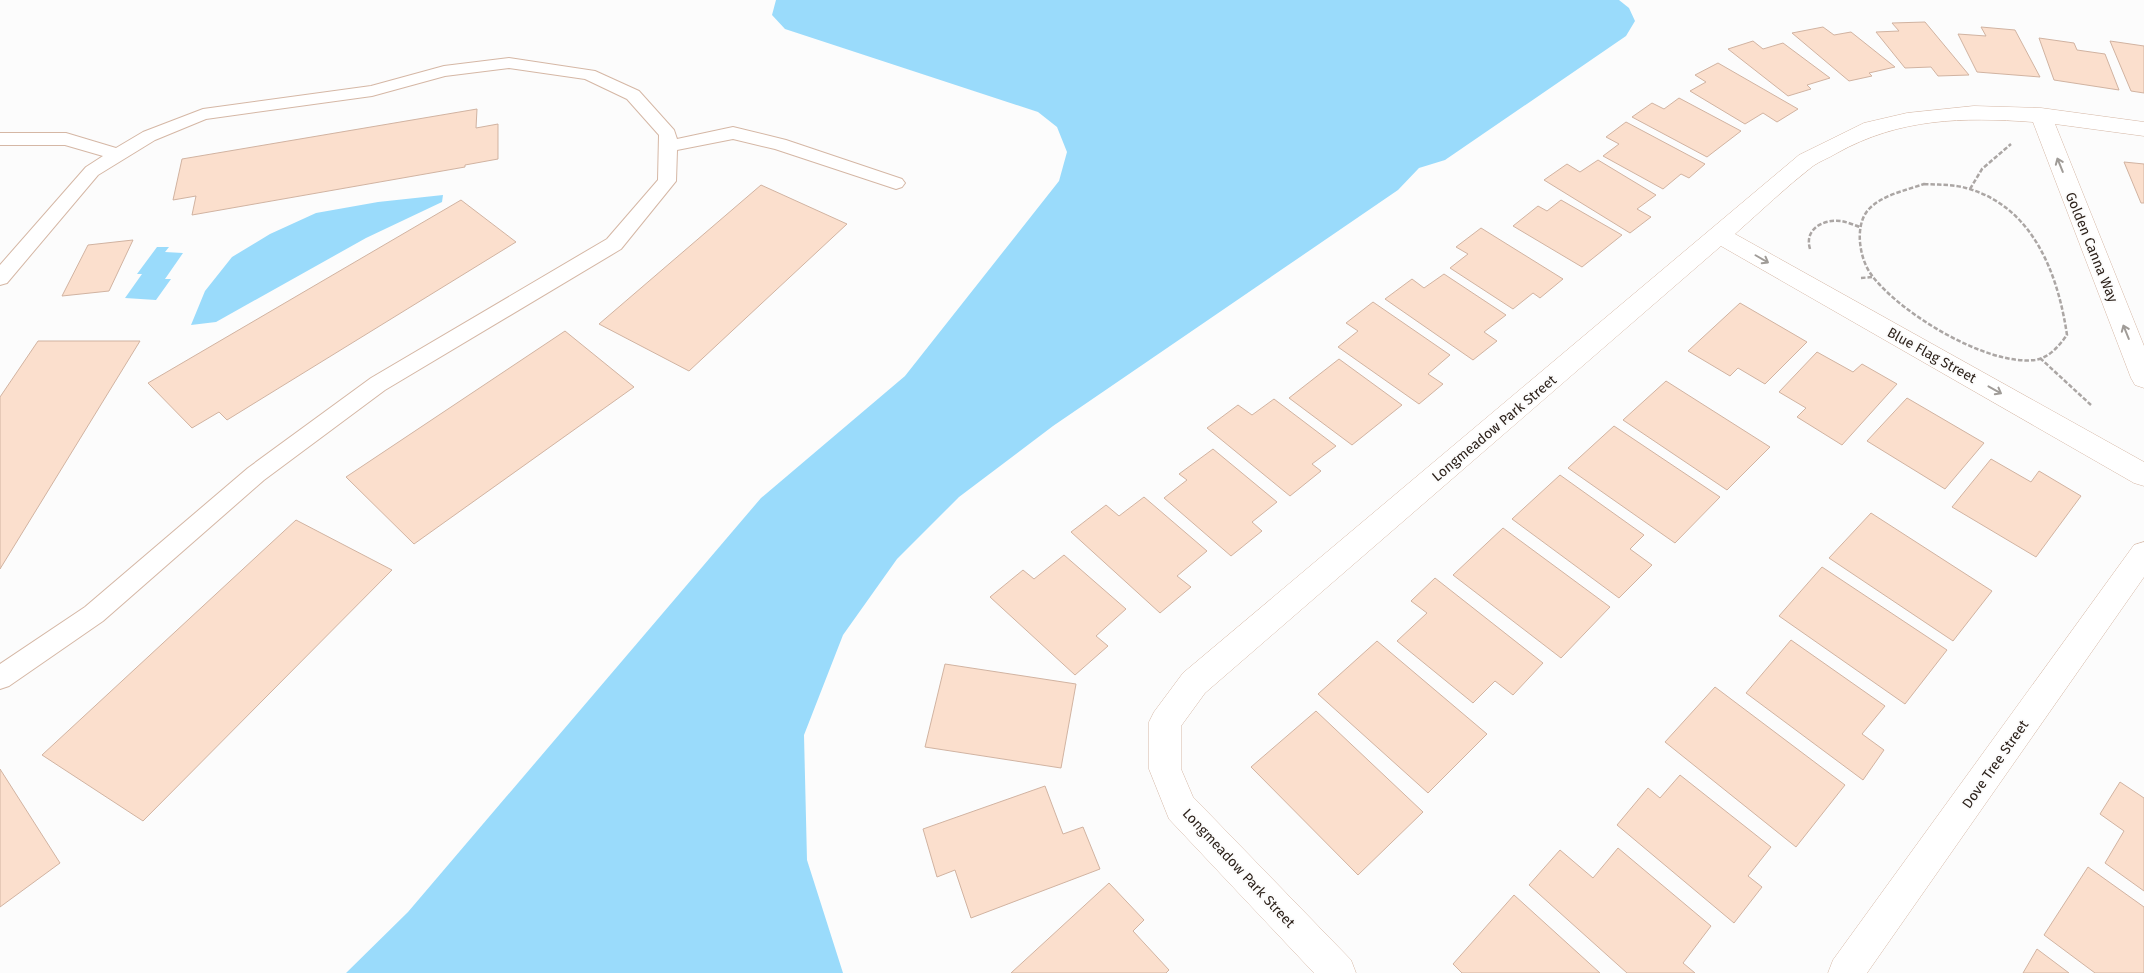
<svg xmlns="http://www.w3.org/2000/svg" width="2144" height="973" font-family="'Fira Sans',sans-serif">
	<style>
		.water { fill: #9adbfb }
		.building { fill: #fbdfcd; stroke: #d1b3a1 }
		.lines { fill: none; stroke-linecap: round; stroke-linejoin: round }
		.service-casing { stroke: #d5b7a5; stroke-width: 2 }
		.minor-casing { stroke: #d5b7a5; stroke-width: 1 }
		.path { stroke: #aba6a4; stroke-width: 2.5; stroke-dasharray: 4.5 2; stroke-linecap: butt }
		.service { fill: #fff; fill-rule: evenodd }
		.minor { fill: #fff; fill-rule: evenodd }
		.oneway { stroke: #a09c98 }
		.labels { text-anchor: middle; stroke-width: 4; stroke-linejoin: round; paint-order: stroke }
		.street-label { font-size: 14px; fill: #2d221b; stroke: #fcfcfc }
	</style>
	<rect width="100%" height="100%" fill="#fcfcfc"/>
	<path class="water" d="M 776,0 L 1619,0 L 1629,8 L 1635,21 L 1626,36 L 1445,160 L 1419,168 L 1398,190 L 1053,426 L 959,497 L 897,559 L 843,635 L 804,735 L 807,860 L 843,973 L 346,973 L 408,912 L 761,498 L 905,376 L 1059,181 L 1067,152 L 1057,127 L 1038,112 L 785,29 L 772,15 Z
		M 443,195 L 442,202 L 366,238 L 216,322 L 191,325 L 205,291 L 232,257 L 270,234 L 316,213 L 378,202 Z
		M 157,247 L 169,247 L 165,252 L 183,253 L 165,279 L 171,279 L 156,300 L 125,298 L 142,274 L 137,274 Z"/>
	<path class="building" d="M 1925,22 L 1969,75 L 1938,76 L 1931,67 L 1905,68 L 1876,32 L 1899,31 L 1892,23 Z
		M 1823,27 L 1834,35 L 1851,32 L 1895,67 L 1869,73 L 1872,76 L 1849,81 L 1792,33 Z
		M 1981,27 L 2015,30 L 2040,77 L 1977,72 L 1958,34 L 1986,36 Z
		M 2039,38 L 2074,43 L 2077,50 L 2105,54 L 2119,90 L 2054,80 Z
		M 1753,41 L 1763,49 L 1783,43 L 1830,78 L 1807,85 L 1811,89 L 1788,96 L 1728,49 Z
		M 2110,41 L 2144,46 L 2144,93 L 2131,91 Z
		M 1718,63 L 1798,109 L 1777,122 L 1763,113 L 1745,124 L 1690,91 L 1706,82 L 1695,75 Z
		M 1679,98 L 1741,131 L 1707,157 L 1632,117 L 1652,103 L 1664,109 Z
		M 477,109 L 476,128 L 498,124 L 498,159 L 465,165 L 465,167 L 192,215 L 196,196 L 173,200 L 182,159 Z
		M 1626,122 L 1705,164 L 1689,178 L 1681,174 L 1663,189 L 1603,156 L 1619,144 L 1606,137 Z
		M 1598,160 L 1656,195 L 1637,209 L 1651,217 L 1630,233 L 1544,180 L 1567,164 L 1580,172 Z
		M 2124,162 L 2144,164 L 2144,203 L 2141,203 Z
		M 761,185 L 847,224 L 689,371 L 599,324 Z
		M 461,200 L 516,242 L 227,420 L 219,412 L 192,428 L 148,383 Z
		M 1561,200 L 1622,235 L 1582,267 L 1513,226 L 1538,206 L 1547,211 Z
		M 1481,228 L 1563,279 L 1540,298 L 1533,293 L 1513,309 L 1450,268 L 1468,254 L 1456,247 Z
		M 133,240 L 109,291 L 62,296 L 88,245 Z
		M 1444,274 L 1506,315 L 1484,332 L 1497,341 L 1473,360 L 1385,299 L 1412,279 L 1424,288 Z
		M 1373,302 L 1450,355 L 1428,374 L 1443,384 L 1419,404 L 1338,347 L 1358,331 L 1346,323 Z
		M 1740,303 L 1807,342 L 1765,384 L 1738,368 L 1730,376 L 1688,351 Z
		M 565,331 L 634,387 L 414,544 L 346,477 Z
		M 38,341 L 140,341 L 0,569 L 0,397 Z
		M 1817,352 L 1853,372 L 1862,364 L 1897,384 L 1842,445 L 1797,417 L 1806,408 L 1779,392 Z
		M 1339,359 L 1402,405 L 1352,445 L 1289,398 Z
		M 1666,381 L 1770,447 L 1727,490 L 1623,420 Z
		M 1907,398 L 1984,443 L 1945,489 L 1867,441 Z
		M 1274,399 L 1336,446 L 1312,464 L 1321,471 L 1290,496 L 1207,428 L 1238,405 L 1252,415 Z
		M 1614,426 L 1720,497 L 1675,543 L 1568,468 Z
		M 1213,449 L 1277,502 L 1252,522 L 1262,531 L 1231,556 L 1164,498 L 1187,480 L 1179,474 Z
		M 1991,459 L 2031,482 L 2039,471 L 2081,496 L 2036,557 L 1952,507 Z
		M 1560,475 L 1644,535 L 1630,549 L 1652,565 L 1619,598 L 1512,519 Z
		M 1144,497 L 1207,551 L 1177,576 L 1191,587 L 1160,613 L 1071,532 L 1106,505 L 1119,516 Z
		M 1871,513 L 1992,591 L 1953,641 L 1829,558 Z
		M 296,520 L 392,570 L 143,821 L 42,755 Z
		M 1503,528 L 1610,607 L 1561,658 L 1453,575 Z
		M 1064,555 L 1126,609 L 1096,636 L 1108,646 L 1075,675 L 990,597 L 1023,570 L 1034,579 Z
		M 1822,567 L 1947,650 L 1905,704 L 1779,616 Z
		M 1435,578 L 1543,663 L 1513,695 L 1495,681 L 1473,703 L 1397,641 L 1427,613 L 1411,601 Z
		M 1791,640 L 1885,706 L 1862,734 L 1884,750 L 1863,780 L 1746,693 Z
		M 1377,641 L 1487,734 L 1428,793 L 1318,694 Z
		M 945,664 L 1076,684 L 1061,768 L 925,747 Z
		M 1715,687 L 1845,785 L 1796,847 L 1665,742 Z
		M 1316,711 L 1423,812 L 1358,875 L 1251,767 Z
		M 0,769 L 60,863 L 0,907 Z
		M 1680,775 L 1771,847 L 1748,876 L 1762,887 L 1734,923 L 1617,825 L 1648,788 L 1660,798 Z
		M 2120,782 L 2144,798 L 2144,891 L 2105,863 L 2124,831 L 2100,814 Z
		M 1045,786 L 1063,834 L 1083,827 L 1100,869 L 971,918 L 955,870 L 937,877 L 923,829 Z
		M 1618,848 L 1711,926 L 1683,963 L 1695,973 L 1627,973 L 1529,885 L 1560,850 L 1593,878 Z
		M 2088,867 L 2144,907 L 2144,973 L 2095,973 L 2044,935 Z
		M 1109,883 L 1144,920 L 1133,931 L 1169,970 L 1166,973 L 1011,973 Z
		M 1514,895 L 1600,973 L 1462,973 L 1453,964 Z
		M 2037,949 L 2069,973 L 2023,973 Z"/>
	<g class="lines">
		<g class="service-casing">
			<path id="service" d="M 509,58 L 595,71 L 639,91 L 674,130 L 677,139 L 733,127 L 786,140 L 902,179 L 905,183 L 902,187 L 896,189 L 775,149 L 733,139 L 677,150 L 676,181 L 621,249 L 385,390 L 264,480 L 103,621 L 9,686 L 0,689 L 0,664 L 85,607 L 248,468 L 371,378 L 607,239 L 658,180 L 659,135 L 627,99 L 585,79 L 509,68 L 445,76 L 372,96 L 206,119 L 155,140 L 98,175 L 7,283 L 0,285 L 0,265 L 86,167 L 103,156 L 65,145 L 0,145 L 0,133 L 66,133 L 116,148 L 143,132 L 203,109 L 371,86 L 444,66 Z"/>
		</g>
		<g class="minor-casing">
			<path id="minor" d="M 1974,106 L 2041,108 L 2144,122 L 2144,136 L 2055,124 L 2144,346 L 2144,388 L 2135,385 L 2131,378 L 2033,122 C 1962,117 1900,118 1837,153 C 1829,158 1820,161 1813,166 C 1786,187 1761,211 1735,234 L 2144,462 L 2144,486 L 2134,483 L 1721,246 L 1205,693 L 1181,726 L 1181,769 L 1193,797 L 1351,960 L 1356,973 L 1314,973 L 1169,819 L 1149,769 L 1149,722 L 1154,712 L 1183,673 L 1799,155 L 1864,123 L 1907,113 Z
				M 2144,542 L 2144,577 L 1867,973 L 1828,973 L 1833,960 L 2134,545 Z"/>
		</g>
		<path class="path" d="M 1924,184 C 1938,185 1953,184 1966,188 C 2033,206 2058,274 2067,335 C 2059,346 2049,358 2035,360 C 1987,366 1902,314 1873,277 C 1865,267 1861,254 1860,242 C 1859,231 1861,217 1869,209 C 1882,195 1907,190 1924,184 Z
			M 1970,189 L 1982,169 L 2011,144
			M 1810,249 C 1804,229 1823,219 1841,221 C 1847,222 1854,225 1860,227
			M 1861,278 L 1873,277
			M 2040,358 L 2091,405"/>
		<use href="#service" class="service"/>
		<use href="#minor" class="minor"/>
	</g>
	<defs><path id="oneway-shaft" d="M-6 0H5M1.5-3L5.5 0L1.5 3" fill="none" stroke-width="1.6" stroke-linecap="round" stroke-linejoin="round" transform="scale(1.25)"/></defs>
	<g class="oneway">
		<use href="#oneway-shaft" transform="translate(2060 165) rotate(-112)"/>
		<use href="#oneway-shaft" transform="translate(1762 259) rotate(30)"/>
		<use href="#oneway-shaft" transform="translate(2126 332) rotate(-112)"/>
		<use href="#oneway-shaft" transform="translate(1995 390) rotate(29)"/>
	</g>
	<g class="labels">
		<g class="street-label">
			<text transform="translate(2092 247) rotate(68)" y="5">Golden Canna Way</text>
			<text transform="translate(1932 355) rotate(29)" y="5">Blue Flag Street</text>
			<text transform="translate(1494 428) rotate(-40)" y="5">Longmeadow Park Street</text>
			<text transform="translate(1995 764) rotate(-55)" y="5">Dove Tree Street</text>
			<text transform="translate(1239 868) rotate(47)" y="5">Longmeadow Park Street</text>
		</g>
	</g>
</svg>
